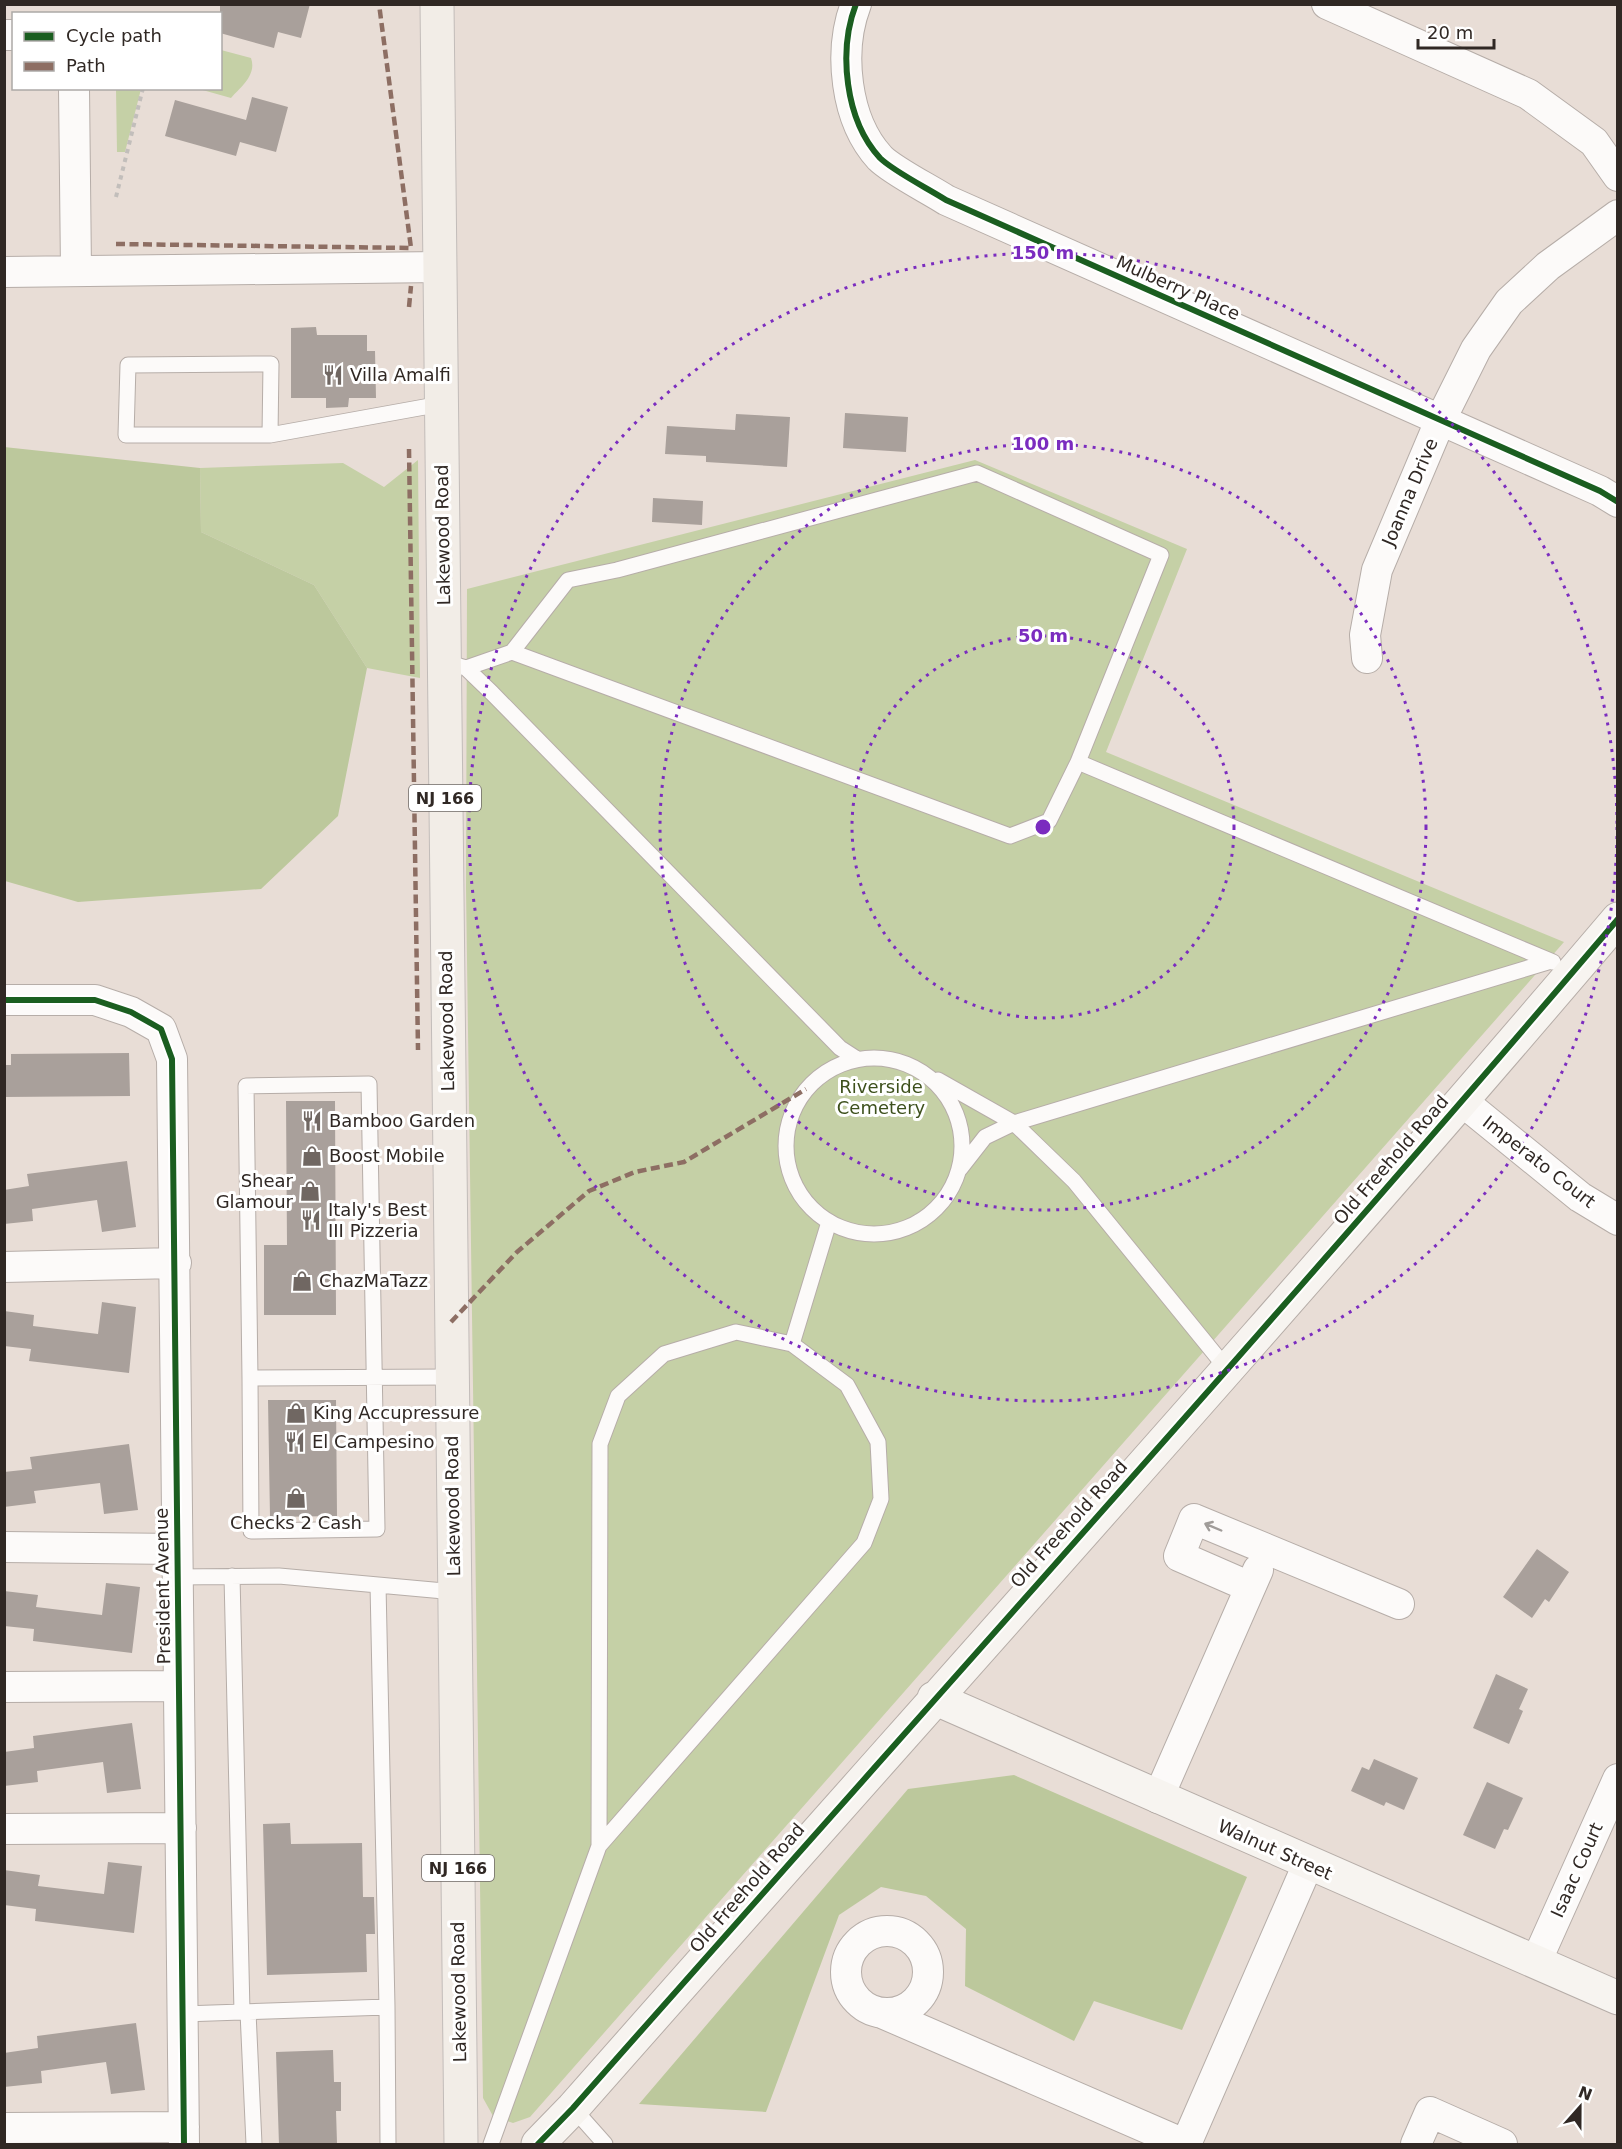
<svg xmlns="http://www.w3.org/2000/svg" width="1622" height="2149" font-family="'DejaVu Sans',sans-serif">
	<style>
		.green { fill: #c5d0a6 }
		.forest { fill: #bcc89c }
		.building { fill: #a9a09b }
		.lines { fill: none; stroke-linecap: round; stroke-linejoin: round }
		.lane-casing { stroke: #b6ada8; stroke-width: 17 }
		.street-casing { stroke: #b6ada8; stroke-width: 32 }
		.secondary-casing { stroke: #b6ada8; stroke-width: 35 }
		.primary-casing { stroke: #c2bcb9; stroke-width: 35 }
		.path { stroke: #c2bebb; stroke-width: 4; stroke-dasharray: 4.5 4.5; stroke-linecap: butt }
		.lane { stroke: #fcfaf9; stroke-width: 15 }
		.street { stroke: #fcfaf9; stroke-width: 30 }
		.secondary { stroke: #f7f4f0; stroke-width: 33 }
		.primary { stroke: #f2ede7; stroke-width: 33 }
		.quiet { stroke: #8d6e63; stroke-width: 4.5; stroke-dasharray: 9 4.5; stroke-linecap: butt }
		.cycleway-casing { stroke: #fff; stroke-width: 10 }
		.cycleway { stroke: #1b5e20; stroke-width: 6 }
		.oneway { stroke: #a09c99 }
		.ring { fill: none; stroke: #7b2cbf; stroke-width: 3; stroke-dasharray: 3 6 }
		.labels { text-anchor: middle; stroke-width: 6; stroke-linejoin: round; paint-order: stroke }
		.shield { fill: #fff; stroke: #6e6866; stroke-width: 1.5 }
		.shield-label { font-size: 16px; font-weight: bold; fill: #302824 }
		.street-label { font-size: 18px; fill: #302824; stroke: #fff }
		.poi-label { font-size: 18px; fill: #302824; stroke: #fff; text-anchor: start }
		.park-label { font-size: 18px; fill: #3d501c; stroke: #fff }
		.centre { fill: #7b2cbf; stroke: #fff; stroke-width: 3 }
		.ring-label { font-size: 18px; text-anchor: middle; font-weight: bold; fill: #7b2cbf; stroke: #fff; stroke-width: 6; stroke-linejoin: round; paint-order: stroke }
	</style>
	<rect width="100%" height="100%" fill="#e8ddd6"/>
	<path class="green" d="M 221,50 L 251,58 C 257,75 241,87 231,98 L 199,89 L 220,88 Z
		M 116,89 L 141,89 L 125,152 L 117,152 Z
		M 418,460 L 420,678 L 367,668 L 314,585 L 201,532 L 200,468 L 343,463 L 384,487 Z
		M 975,460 L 1187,549 L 1106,752 L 1564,942 L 530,2117 L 513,2123 L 493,2116 L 483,2098 L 466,888 L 467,589 Z"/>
	<path class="forest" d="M 4,447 L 200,468 L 201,532 L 314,585 L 367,668 L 338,816 L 261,889 L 78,902 L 5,881 Z
		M 1014,1775 L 1247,1877 L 1182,2030 L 1094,2001 L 1074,2041 L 965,1986 L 966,1929 L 926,1896 L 881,1887 L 839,1915 L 766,2112 L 639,2104 L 908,1789 Z"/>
	<path class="building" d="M 220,4 L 310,4 L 301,38 L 278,32 L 274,48 L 220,33 Z
		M 252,97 L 288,107 L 276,152 L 240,142 L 236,156 L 165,136 L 175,100 L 246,120 Z
		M 316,327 L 317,335 L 367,335 L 367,351 L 375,351 L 376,398 L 349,398 L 348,407 L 326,408 L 326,398 L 291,398 L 291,328 Z
		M 845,413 L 908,417 L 906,452 L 843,448 Z
		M 736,414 L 790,417 L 787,467 L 706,462 L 706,456 L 665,454 L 667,426 L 735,430 Z
		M 653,498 L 703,501 L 702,525 L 652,522 Z
		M 129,1053 L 130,1096 L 4,1097 L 4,1065 L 11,1065 L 11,1054 Z
		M 286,1101 L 335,1101 L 336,1315 L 264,1315 L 264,1245 L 287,1245 Z
		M 127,1161 L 136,1227 L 102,1232 L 97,1200 L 32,1209 L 33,1221 L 4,1224 L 4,1190 L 29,1186 L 27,1174 Z
		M 102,1302 L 136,1307 L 129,1373 L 29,1361 L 31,1349 L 4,1346 L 4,1311 L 34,1315 L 33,1326 L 98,1334 Z
		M 268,1400 L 336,1400 L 337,1516 L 270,1517 Z
		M 129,1444 L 138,1510 L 104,1514 L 100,1483 L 34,1491 L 36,1503 L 4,1507 L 4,1472 L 32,1469 L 30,1457 Z
		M 1537,1549 L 1569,1572 L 1549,1602 L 1545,1599 L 1532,1618 L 1503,1597 Z
		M 106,1583 L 140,1587 L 132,1653 L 33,1641 L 34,1629 L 4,1626 L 4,1591 L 38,1595 L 36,1607 L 102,1615 Z
		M 1496,1674 L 1528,1689 L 1519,1709 L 1523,1711 L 1509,1744 L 1473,1728 Z
		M 132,1723 L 141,1789 L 107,1793 L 103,1762 L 37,1771 L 38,1782 L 4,1786 L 4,1752 L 34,1748 L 33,1736 Z
		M 1374,1759 L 1418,1778 L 1404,1810 L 1386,1802 L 1384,1806 L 1351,1791 L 1362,1767 L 1369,1770 Z
		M 1487,1782 L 1523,1798 L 1508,1830 L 1504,1829 L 1495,1849 L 1463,1835 Z
		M 290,1823 L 291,1844 L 362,1843 L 363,1897 L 374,1897 L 375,1934 L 366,1934 L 367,1972 L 267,1975 L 263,1824 Z
		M 108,1862 L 142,1866 L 134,1933 L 35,1921 L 36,1909 L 4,1905 L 4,1870 L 40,1875 L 38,1886 L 104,1894 Z
		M 136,2023 L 145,2090 L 111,2094 L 106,2062 L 41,2071 L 42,2083 L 4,2087 L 4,2053 L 38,2048 L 37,2036 Z
		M 333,2050 L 334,2082 L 341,2082 L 341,2111 L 336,2111 L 337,2143 L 279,2145 L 276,2052 Z"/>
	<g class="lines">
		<g class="lane-casing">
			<path id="lane" d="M 270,435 L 271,364 L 128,365 L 126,435 L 270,435 L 441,404
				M 459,666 L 466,668 L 492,693 L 840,1048 L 857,1059
				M 466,668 L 512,652 L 568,580 L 617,570 L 977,473 L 1161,555 L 1078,762 L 1049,821 L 1010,836 L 512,652
				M 1078,762 L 1553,962
				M786 1146a88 88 0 1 1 176 0a88 88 0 1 1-176 0Z
				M 938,1080 L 1014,1123 L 1074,1181 L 1227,1369
				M 960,1169 L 985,1137 L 1014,1123 L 1551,961
				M 792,1344 L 829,1222
				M 250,1378 L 246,1086 L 369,1084 L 377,1529 L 251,1531 L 250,1378 L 451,1377
				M 232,1576 L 242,2012
				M 177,1577 L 279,1576 L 455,1592
				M 378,1585 L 387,2007
				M 248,2012 L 254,2144
				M 183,2014 L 387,2007 L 388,2144
				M 573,2108 L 605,2144
				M 491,2144 L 599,1846 L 600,1444 L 618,1396 L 664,1354 L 736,1332 L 792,1344 L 847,1385 L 878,1442 L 881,1499 L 864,1543 L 599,1846"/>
		</g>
		<g class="street-casing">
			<path id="street" d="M 856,4 C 838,51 845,120 880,158 C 893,171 929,189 946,200 L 1600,491 L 1618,502
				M 1327,4 L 1528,94 L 1594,142 L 1618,176
				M 4,35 L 14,35
				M 74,88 L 76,271
				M 4,272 L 440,267
				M 1367,658 L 1365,635 L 1377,570 L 1440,421 L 1476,349 L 1509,302 L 1548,266 L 1618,215
				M 4,1000 L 95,1000 L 131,1012 L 161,1029 L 172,1059 L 184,2144
				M 1462,1101 L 1580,1197 L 1618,1220
				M 4,1267 L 176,1263
				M 4,1547 L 177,1549
				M 1250,1587 L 1179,1556 L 1194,1519 L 1399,1604
				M 4,1687 L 179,1686
				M 1158,1798 L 1258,1570
				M 4,1829 L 181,1828
				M846 1972a41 41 0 1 1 82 0a41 41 0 1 1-82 0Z
				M 1536,1962 L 1618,1779
				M 882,2013 L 1184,2144
				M 4,2128 L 184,2127
				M 1186,2144 L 1308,1864
				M 1416,2144 L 1430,2112 L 1502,2144"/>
		</g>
		<g class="secondary-casing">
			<path id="secondary" d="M 934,1698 L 1618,1998
				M 538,2144 L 573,2108 C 922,1712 1276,1321 1618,919"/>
		</g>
		<g class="primary-casing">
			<path id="primary" d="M 437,4 L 461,2144"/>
		</g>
		<path class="path" d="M 116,197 L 143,88"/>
		<use href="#lane" class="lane"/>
		<use href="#street" class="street"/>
		<use href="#secondary" class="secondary"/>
		<use href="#primary" class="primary"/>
		<path class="quiet" d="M 116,244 L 411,248 L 379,4
			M 409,307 L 411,286
			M 409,449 L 418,1050
			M 451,1322 L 517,1252 L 589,1191 L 635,1172 L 684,1162 L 806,1089"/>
		<g class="cycleway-casing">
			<path id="cycleway" d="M 856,4 C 838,51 845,120 880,158 C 893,171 929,189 946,200 L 1600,491 L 1618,502
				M 4,1000 L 95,1000 L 131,1012 L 161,1029 L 172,1059 L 184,2144
				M 538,2144 L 573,2108 C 922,1712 1276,1321 1618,919"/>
		</g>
		<use href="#cycleway" class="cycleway"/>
	</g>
	<defs><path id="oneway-shaft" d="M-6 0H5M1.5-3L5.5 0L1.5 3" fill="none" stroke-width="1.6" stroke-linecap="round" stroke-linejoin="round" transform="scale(1.5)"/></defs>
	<use class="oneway" href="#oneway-shaft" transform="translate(1213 1527) rotate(-157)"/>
	<g class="ring">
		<circle cx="1043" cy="827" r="191"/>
		<circle cx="1043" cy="827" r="383"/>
		<circle cx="1043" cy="827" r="574"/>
	</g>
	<defs>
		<g id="restaurant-bare" transform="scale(1.62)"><path d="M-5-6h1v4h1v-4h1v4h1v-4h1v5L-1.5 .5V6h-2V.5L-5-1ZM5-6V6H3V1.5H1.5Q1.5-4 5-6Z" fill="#706762" stroke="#fff" stroke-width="2.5" paint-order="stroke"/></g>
		<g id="shop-bare" transform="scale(1.62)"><path d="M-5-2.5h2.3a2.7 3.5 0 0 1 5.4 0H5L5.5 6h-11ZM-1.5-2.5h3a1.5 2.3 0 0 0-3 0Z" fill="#706762" stroke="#fff" stroke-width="2.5" paint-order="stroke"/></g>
	</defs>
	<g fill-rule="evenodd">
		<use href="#restaurant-bare" x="333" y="375"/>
		<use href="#restaurant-bare" x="312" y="1121"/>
		<use href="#shop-bare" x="312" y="1156"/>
		<use href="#shop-bare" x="310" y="1191"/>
		<use href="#restaurant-bare" x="311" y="1220"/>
		<use href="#shop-bare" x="302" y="1281"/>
		<use href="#shop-bare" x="296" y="1413"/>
		<use href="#restaurant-bare" x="295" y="1442"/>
		<use href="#shop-bare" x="296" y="1498"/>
	</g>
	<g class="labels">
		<g class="shield">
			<rect x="409" y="785" width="72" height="26" rx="4.5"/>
			<rect x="422" y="1855" width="72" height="26" rx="4.5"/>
		</g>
		<g class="shield-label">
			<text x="445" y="804">NJ 166</text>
			<text x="458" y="1874">NJ 166</text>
		</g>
		<g class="street-label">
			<text transform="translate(1178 288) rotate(24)" y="6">Mulberry Place</text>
			<text transform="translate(1410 492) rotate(-67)" y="6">Joanna Drive</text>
			<text transform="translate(443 535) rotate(-91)" y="6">Lakewood Road</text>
			<text transform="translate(447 1021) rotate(-91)" y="6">Lakewood Road</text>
			<text transform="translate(1391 1160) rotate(-49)" y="6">Old Freehold Road</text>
			<text transform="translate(1539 1162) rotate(38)" y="6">Imperato Court</text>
			<text transform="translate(453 1506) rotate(-91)" y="6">Lakewood Road</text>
			<text transform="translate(1069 1524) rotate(-48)" y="6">Old Freehold Road</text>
			<text transform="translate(163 1586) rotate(-91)" y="6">President Avenue</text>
			<text transform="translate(1275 1850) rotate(24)" y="6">Walnut Street</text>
			<text transform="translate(1577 1870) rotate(-66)" y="6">Isaac Court</text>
			<text transform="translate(747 1888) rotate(-49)" y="6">Old Freehold Road</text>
			<text transform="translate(459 1992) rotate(-91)" y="6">Lakewood Road</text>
		</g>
		<g class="poi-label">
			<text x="350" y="381">Villa Amalfi</text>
			<text x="329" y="1127">Bamboo Garden</text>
			<text x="329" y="1162">Boost Mobile</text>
			<text x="293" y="1187" text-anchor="end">Shear<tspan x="293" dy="21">Glamour</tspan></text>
			<text x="328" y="1216">Italy's Best<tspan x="328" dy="21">III Pizzeria</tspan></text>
			<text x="319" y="1287">ChazMaTazz</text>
			<text x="313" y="1419">King Accupressure</text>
			<text x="312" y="1448">El Campesino</text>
			<text x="296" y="1529" text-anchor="middle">Checks 2 Cash</text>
		</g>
		<g class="park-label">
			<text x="881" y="1093">Riverside<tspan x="881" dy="21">Cemetery</tspan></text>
		</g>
	</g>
	<circle cx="1043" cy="827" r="9" class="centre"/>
	<g class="ring-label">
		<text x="1043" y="259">150 m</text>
		<text x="1043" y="450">100 m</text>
		<text x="1043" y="642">50 m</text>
	</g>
	<rect width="1622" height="2149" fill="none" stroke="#302824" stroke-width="12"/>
	<rect x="12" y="12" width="210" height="78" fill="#ffffff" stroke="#aca9a7" stroke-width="1.5"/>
	<rect x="24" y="32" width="30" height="9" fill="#1b5e20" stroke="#aca9a7" stroke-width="1.5"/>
	<text x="66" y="42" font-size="18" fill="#302824">Cycle path</text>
	<rect x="24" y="62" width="30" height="9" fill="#8d6e63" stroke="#aca9a7" stroke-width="1.5"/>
	<text x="66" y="72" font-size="18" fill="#302824">Path</text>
	<g transform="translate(1580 2107) rotate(21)" stroke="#ffffff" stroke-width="4.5" paint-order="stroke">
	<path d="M0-4.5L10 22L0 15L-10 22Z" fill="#302824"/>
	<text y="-9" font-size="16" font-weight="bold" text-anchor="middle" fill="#302824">N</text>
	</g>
	<path d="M1418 39v9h76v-9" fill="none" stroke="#302824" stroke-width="3"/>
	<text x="1427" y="39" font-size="18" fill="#302824" stroke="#ffffff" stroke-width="4.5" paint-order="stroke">20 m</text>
</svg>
